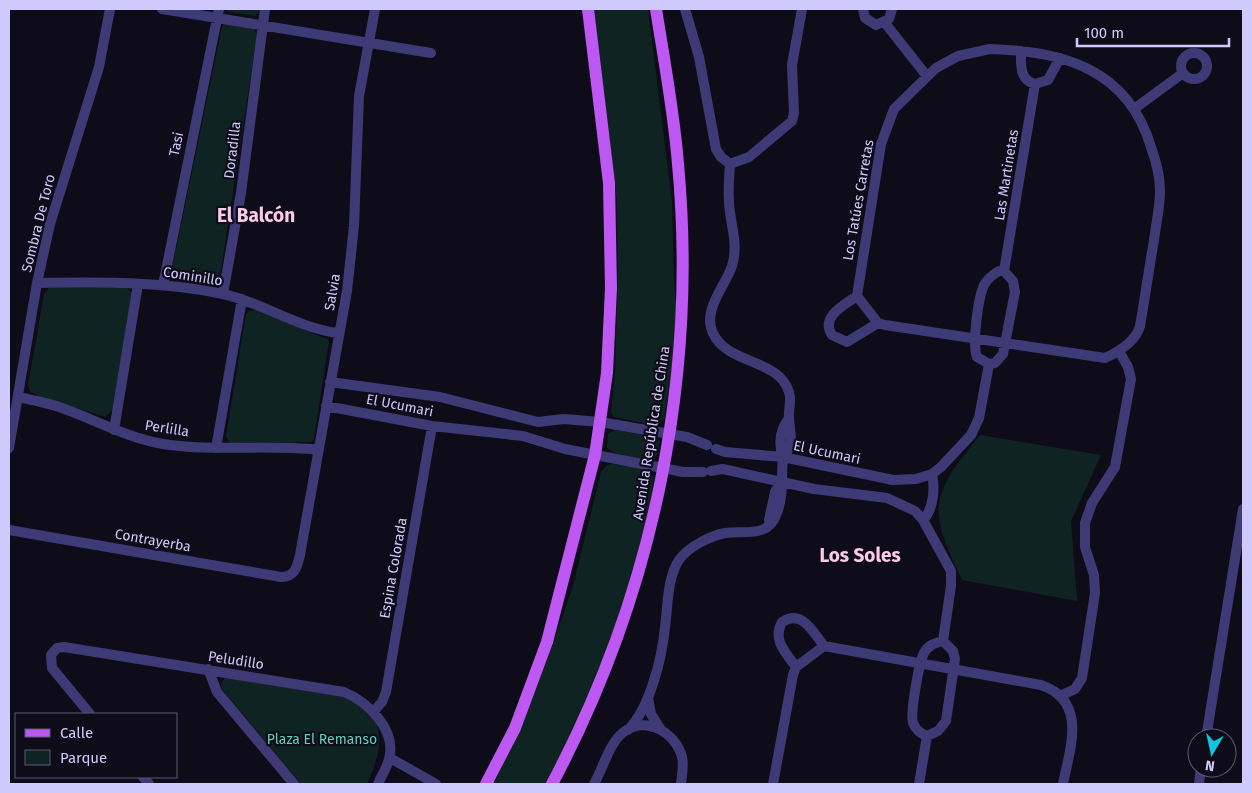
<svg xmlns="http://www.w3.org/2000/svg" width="1252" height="793" font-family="'Fira Sans',sans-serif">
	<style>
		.park { fill: #102323 }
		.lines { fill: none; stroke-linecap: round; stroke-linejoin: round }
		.minor { stroke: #3e3a76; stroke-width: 10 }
		.major { stroke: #bd59f2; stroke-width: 12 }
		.labels { text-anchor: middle; stroke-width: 4.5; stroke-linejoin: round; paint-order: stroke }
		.street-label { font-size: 14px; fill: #d0c9fb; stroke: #0f0c1a }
		.park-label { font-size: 14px; fill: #5cd4b9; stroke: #0f0c1a }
		.district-label { font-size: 19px; font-weight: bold; fill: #fbcbe8; stroke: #0f0c1a }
	</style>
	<rect width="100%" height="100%" fill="#0f0c1a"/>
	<path class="park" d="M 226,9 L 260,9 L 256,16 L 229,12 Z
		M 594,9 L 648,9 L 672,202 L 674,287 L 678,319 L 675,351 L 664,420 L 655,425 L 614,417 L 611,412 L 615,372 L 618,274 L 617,201 Z
		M 225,24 L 253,27 L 257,35 L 220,276 L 215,285 L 211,285 L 178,280 L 171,273 L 222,27 Z
		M 49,288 L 127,288 L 134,294 L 112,410 L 106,417 L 39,397 L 30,391 L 28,385 L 44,294 Z
		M 256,310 L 329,340 L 314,439 L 311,442 L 230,443 L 226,436 L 246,314 L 249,311 Z
		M 615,430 L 654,436 L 660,442 L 657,455 C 648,462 614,456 607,448 L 608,434 Z
		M 980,435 L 1101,455 L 1071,521 L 1077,601 L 962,580 C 952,558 937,531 939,506 C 941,479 965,455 980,435 Z
		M 613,464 L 646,469 L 654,478 C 642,547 623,612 597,678 C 583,714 563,749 547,784 L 494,784 L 549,656 L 573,586 L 601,472 L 607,465 Z
		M 225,677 L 346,697 C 390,715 383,749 367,784 L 301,784 L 222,689 L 221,684 Z"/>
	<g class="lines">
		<path class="minor" d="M 162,9 L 431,53
			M 685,9 L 699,57 L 716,149 L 721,157 L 730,164 L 749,157 L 792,121 L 794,113 L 792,65 L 802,9
			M 863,9 L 865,18 L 876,25 L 889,19 L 892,9
			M 885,23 L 926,75
			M 990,49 C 1063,51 1128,69 1151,147 C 1156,161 1160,176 1160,191 C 1160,207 1156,224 1154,240 C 1149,269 1145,297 1140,326 C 1136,341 1118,352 1105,358 L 885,325 L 878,323 L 857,296 L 881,144 L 894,109 L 936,68 L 958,56 Z
			M 1021,51 C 1021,64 1019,80 1035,84 L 1048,80 L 1060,58
			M1181 66a13 13 0 1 1 26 0a13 13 0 1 1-26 0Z
			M 1134,109 L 1183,73
			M 730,164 C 729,177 728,190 729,202 C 730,225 739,243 732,266 C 725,287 702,310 713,333 C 727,365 779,358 789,392 C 792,401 788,409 789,418 C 790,434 795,444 783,457 C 778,443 780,430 789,418
			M 999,271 L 1004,271 L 1013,281 L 1015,292 L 1003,354 L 995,363 L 989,364 L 977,357 C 972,344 978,298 984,285 C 988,278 992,275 999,271 Z
			M 1004,271 L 1035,84
			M 37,283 C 99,282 162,281 223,294 C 264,303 297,328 338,333
			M 163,285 L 219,9
			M 223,294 L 241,193 L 265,9
			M 857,296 C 844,305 820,317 832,335 L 847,342 L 878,323
			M 330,382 L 440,397 L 538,422 L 564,419 L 600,422 L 687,437 L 707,445
			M 18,397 C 33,400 48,403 62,408 C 96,420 127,438 163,444 C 214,452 267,444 319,450
			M 326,406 L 432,426 L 523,436 L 565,449 L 683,472 L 703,472
			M 114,430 L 138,284
			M 9,448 L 37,283 L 50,224 L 99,67 L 110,9
			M 216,448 L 242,299
			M 716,449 L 725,452 L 783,457 L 893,480 L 916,479 L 932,474 L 941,467 L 971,435 L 979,418 L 989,364
			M 711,471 L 723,469 L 814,489 L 887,498 L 915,511 L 923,520 L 951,571 L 951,586 L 943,641
			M 769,520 L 775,492 L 780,483
			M 923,520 C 934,509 935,487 932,474
			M 9,530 L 281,577 C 295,577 297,567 300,555 L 347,291 L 354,226 L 359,96 L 375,9
			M 943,641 L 953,651 L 955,659 L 946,721 L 938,731 L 927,736 C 921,734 916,730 913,723 C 910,714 919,662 924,653 C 928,645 935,643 943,641 Z
			M 824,646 L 1041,685 C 1088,701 1070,748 1063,784
			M 796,667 C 786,653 772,640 782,622 C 802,609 813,632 824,646
			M 208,669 L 217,692 L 294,784
			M 1060,696 L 1075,689 L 1082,678 L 1095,593 L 1094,575 L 1085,547 L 1085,523 L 1092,503 L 1115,467 L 1131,379 L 1128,367 L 1119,351
			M 648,698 L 651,714 L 661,730
			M 374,711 L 382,702 L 386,692 L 432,426
			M 90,714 L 52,668 L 51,655 L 57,648 L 64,647 L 344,692 C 368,702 397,730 389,759 C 387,768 381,776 378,784
			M 628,730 C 650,708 662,658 665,627 C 668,606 667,578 679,560 C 688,547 710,536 725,533 C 744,530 768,539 777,513 C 784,495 781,477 783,457
			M 1206,738 L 1243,509
			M 390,758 L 436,784
			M 143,777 L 149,784
			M 594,784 C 603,769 609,742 625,731 C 647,716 676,733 682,757 C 684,766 682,775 681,784
			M 773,784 L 793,675 L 796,667 L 824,646
			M 919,784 L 927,736
			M 1199,784 L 1201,768"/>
		<path class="major" d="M 486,784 L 515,728 L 547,642 L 595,455 L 607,373 L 611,288 L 609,183 L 588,9
			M 552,784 C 653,594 698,378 678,164 C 674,112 664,60 656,9"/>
	</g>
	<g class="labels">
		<g class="street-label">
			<text transform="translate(176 144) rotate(-78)" y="5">Tasi</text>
			<text transform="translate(232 150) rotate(-83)" y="5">Doradilla</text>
			<text transform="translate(1006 175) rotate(-81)" y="5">Las Martinetas</text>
			<text transform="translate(858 200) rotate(-80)" y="5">Los Tatúes Carretas</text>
			<text transform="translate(38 223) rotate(-76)" y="5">Sombra De Toro</text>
			<text transform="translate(193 276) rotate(9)" y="5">Cominillo</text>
			<text transform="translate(332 292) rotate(-80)" y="5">Salvia</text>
			<text transform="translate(400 405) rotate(11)" y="5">El Ucumari</text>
			<text transform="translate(167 428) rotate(9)" y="5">Perlilla</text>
			<text transform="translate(651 433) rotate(-81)" y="5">Avenida República de China</text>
			<text transform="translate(827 452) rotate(12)" y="5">El Ucumari</text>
			<text transform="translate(153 540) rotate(10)" y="5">Contrayerba</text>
			<text transform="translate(393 568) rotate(-80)" y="5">Espina Colorada</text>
			<text transform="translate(236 660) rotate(9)" y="5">Peludillo</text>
		</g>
		<g class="park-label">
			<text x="322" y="744">Plaza El Remanso</text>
		</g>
		<g class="district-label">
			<text x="256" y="222">El Balcón</text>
			<text x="860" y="562">Los Soles</text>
		</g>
	</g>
	<rect width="1252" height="793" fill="none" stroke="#d0c9fb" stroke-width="20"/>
	<rect x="15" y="713" width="162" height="65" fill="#0f0c1a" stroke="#5c5874"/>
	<rect x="25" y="729" width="25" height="8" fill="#bd59f2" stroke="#5c5874"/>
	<text x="60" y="738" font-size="15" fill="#d0c9fb">Calle</text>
	<rect x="25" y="750" width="25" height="15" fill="#102323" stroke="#5c5874"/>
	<text x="60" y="763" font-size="15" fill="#d0c9fb">Parque</text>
	<g transform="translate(1212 753) rotate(189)"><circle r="24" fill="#0f0c1a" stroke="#5c5874"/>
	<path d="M0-4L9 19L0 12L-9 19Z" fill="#11c5df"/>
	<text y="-8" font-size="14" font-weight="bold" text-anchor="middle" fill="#d0c9fb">N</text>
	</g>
	<path d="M1077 38v8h152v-8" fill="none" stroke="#d0c9fb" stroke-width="2.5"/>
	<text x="1084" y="38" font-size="15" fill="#d0c9fb" stroke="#0f0c1a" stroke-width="4" paint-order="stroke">100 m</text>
</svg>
